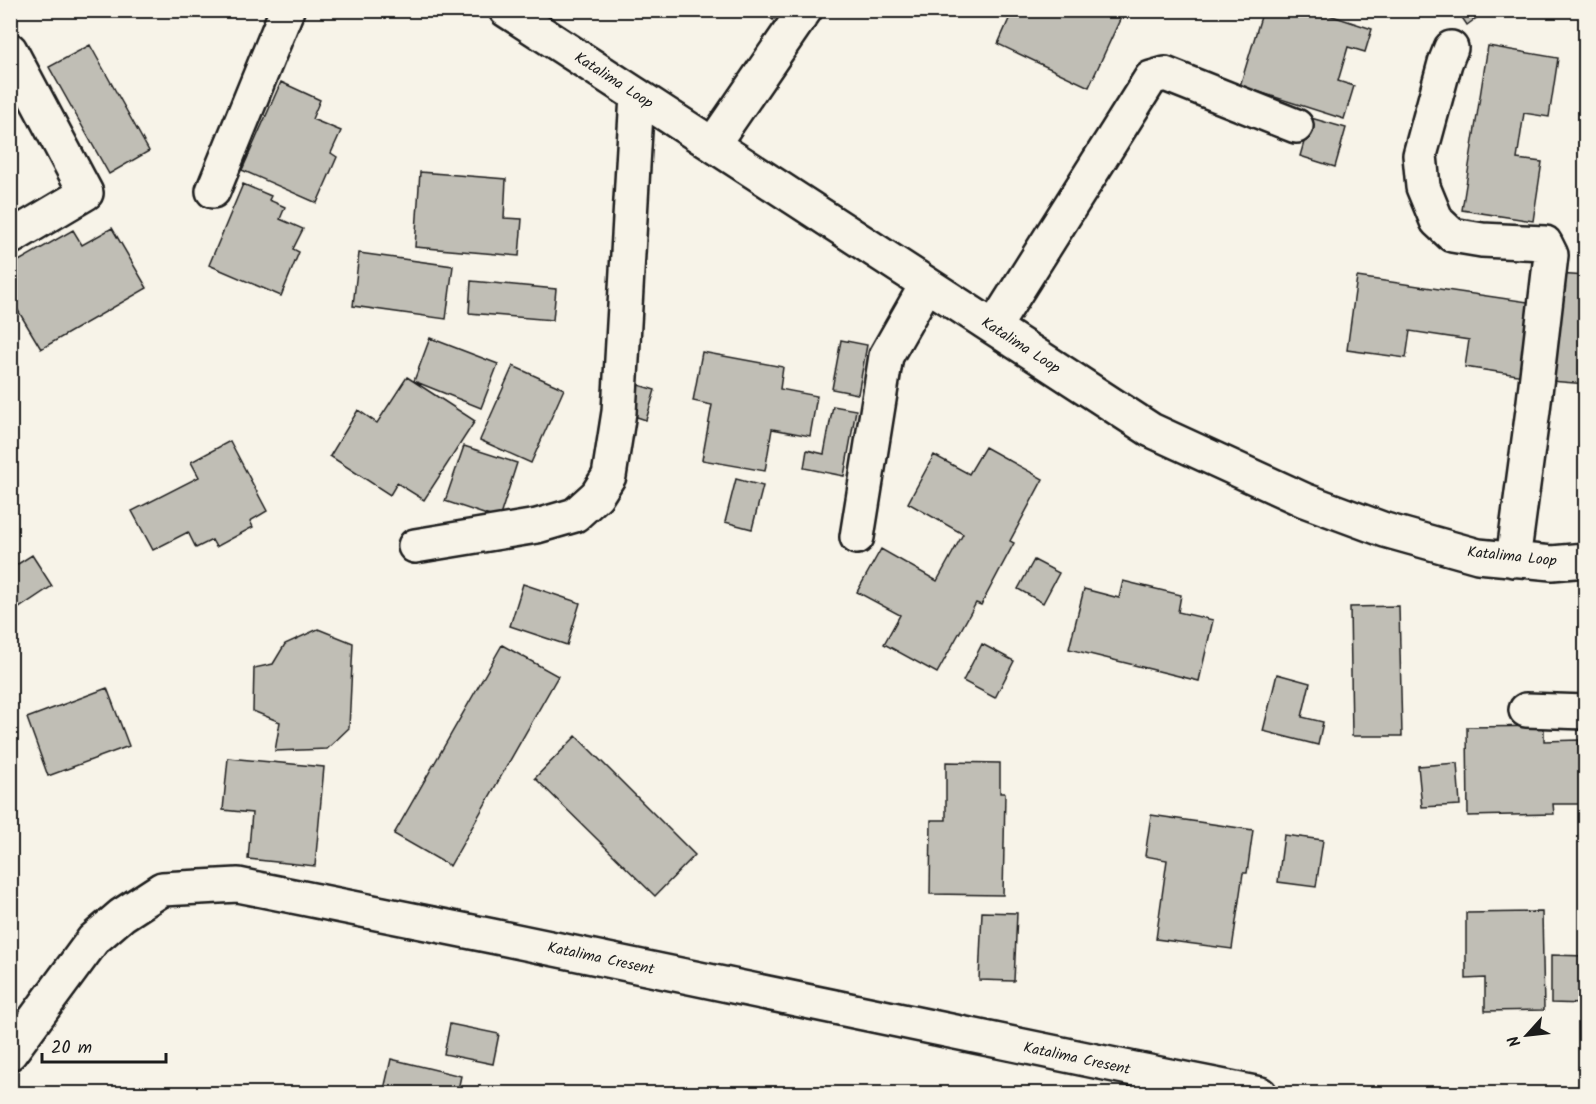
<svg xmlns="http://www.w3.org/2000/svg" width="1596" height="1104" font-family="Kalam,sans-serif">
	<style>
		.building { fill: #c0beb5; stroke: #1c1c1c; stroke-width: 1.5 }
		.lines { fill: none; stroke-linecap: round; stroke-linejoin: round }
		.minor-casing { stroke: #1c1c1c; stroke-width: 38 }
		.minor { stroke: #f7f3e8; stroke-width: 33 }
		.labels { text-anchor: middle; stroke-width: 5; stroke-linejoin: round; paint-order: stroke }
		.street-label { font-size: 15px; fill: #1c1c1c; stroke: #f7f3e8 }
	</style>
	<rect width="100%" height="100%" fill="#f7f3e8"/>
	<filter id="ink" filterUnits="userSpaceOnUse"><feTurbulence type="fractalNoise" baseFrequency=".0167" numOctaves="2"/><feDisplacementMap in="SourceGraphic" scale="12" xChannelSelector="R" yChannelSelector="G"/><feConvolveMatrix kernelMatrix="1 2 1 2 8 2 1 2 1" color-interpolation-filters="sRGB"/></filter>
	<g filter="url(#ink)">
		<path class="building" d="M 762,10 L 780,10 L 773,20 Z
			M 1013,10 L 1119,10 L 1123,13 L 1089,87 L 998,44 Z
			M 1263,10 L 1314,10 L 1372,29 L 1365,52 L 1348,47 L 1338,81 L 1354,86 L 1344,119 L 1240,86 Z
			M 1457,10 L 1487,10 L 1467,25 Z
			M 90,45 L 149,151 L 109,174 L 49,67 Z
			M 1488,46 L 1558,58 L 1549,117 L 1524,113 L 1517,159 L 1542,162 L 1533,221 L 1462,210 Z
			M 281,82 L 320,100 L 312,119 L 341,131 L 331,153 L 337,157 L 317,203 L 242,170 Z
			M 1311,118 L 1346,128 L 1335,167 L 1300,156 Z
			M 420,172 L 506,179 L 504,218 L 522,219 L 519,256 L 415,247 Z
			M 243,184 L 271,196 L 269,200 L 285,207 L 280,219 L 303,229 L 293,249 L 299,252 L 281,296 L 209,265 Z
			M 112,228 L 147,288 L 41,349 L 10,297 L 10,266 L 73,230 L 82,245 Z
			M 359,253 L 453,266 L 446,319 L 353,306 Z
			M 1558,274 L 1586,276 L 1586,384 L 1551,381 Z
			M 1357,277 L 1535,303 L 1524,376 L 1465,367 L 1469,340 L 1410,331 L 1406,358 L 1347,350 Z
			M 471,281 L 556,289 L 553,320 L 469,313 Z
			M 430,338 L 498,364 L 481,408 L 414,381 Z
			M 841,340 L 867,345 L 858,394 L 832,389 Z
			M 10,352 L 18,365 L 10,370 Z
			M 702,352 L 783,367 L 780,389 L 817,396 L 810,436 L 772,429 L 765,471 L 702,460 L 712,405 L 693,401 Z
			M 513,366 L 564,389 L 531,463 L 480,440 Z
			M 407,377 L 475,421 L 424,500 L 397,483 L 390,495 L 330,456 L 358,410 L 377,423 Z
			M 632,383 L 655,390 L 646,420 L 622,412 Z
			M 833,406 L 856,410 L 844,476 L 804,468 L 807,450 L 824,454 Z
			M 230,441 L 267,511 L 250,521 L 253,527 L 216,547 L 212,540 L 196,548 L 188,532 L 153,550 L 132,511 L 199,477 L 191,462 Z
			M 464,446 L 517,463 L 499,519 L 445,501 Z
			M 985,447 L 1043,479 L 1010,541 L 1014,543 L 981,605 L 976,603 L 937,673 L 884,644 L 900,615 L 857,592 L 881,549 L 937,581 L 963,534 L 908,503 L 934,455 L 969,474 Z
			M 736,479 L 763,486 L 752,529 L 725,522 Z
			M 32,555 L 52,586 L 10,614 L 10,569 Z
			M 1034,560 L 1059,573 L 1043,603 L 1018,589 Z
			M 1123,581 L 1181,595 L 1178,612 L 1213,620 L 1199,681 L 1069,649 L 1084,589 L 1119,598 Z
			M 523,584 L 580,603 L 567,645 L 510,626 Z
			M 1399,606 L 1402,736 L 1352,736 L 1350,607 Z
			M 318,629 L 353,643 L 349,728 L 327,749 L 275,751 L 280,722 L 253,711 L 254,668 L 273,664 L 285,644 Z
			M 982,644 L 1014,661 L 995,698 L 963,681 Z
			M 502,645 L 558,676 L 450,866 L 394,834 Z
			M 1277,674 L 1310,683 L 1302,717 L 1323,722 L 1318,745 L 1263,731 Z
			M 107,688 L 129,746 L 48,776 L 27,718 Z
			M 1544,726 L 1544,741 L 1579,740 L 1580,804 L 1553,804 L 1554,814 L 1468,816 L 1467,727 Z
			M 576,736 L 695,855 L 655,896 L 535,778 Z
			M 228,758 L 324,767 L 315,866 L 248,859 L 252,813 L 223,810 Z
			M 946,762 L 1000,763 L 1000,793 L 1005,793 L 1003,895 L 930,894 L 931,820 L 946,820 Z
			M 1457,763 L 1460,805 L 1422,807 L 1418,766 Z
			M 1151,815 L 1253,830 L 1247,873 L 1243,873 L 1232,949 L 1156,939 L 1167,860 L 1145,856 Z
			M 1284,835 L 1323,840 L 1316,887 L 1278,882 Z
			M 982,912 L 1017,913 L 1014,981 L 979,980 Z
			M 1542,912 L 1544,1010 L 1485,1011 L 1485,978 L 1466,979 L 1466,913 Z
			M 1551,955 L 1586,956 L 1586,1004 L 1551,1003 Z
			M 450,1024 L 499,1034 L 493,1064 L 444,1054 Z
			M 391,1059 L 461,1076 L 457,1094 L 383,1094 Z"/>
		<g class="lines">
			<g class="minor-casing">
				<path id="minor" d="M 506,10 L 1151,430 L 1304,500 L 1385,530 L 1478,556 L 1552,563 L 1586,560
					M 1451,48 L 1445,63 L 1420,155 L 1423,187 L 1437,221 L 1452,235 L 1482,240 L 1545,243 L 1551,255 L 1533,410 L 1513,560
					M 10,50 L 86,193 L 10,238
					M 713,144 L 805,10
					M 213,191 L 287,10
					M 994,327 L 1151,78 L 1165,74 L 1296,126
					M 857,537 L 886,356 L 927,284
					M 415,546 L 537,526 L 575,515 L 597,495 L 609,476 L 619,412 L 637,95
					M 1526,710 L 1586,712
					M 10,1053 L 93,940 L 122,915 L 162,889 L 238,885 L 492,936 L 1134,1069 L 1260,1094"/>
			</g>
			<use href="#minor" class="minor"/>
		</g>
	</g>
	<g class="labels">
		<g class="street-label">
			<text transform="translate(614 80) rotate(33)" y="5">Katalima Loop</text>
			<text transform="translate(1021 345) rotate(33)" y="5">Katalima Loop</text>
			<text transform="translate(1512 556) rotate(6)" y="5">Katalima Loop</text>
			<text transform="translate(601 958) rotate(12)" y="5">Katalima Cresent</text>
			<text transform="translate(1077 1058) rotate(12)" y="5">Katalima Cresent</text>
		</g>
	</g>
	<rect width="1596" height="1104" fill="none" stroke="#f7f3e8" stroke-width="36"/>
	<rect x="18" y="18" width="1560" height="1068" fill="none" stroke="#1c1c1c" stroke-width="2" filter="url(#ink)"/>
	<g transform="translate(1527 1035) rotate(243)" stroke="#f7f3e8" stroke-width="4.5" paint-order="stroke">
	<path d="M0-4.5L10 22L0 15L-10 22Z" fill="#1c1c1c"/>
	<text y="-9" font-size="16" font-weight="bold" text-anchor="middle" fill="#1c1c1c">N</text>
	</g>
	<path d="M42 1053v9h124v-9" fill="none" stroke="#1c1c1c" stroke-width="3"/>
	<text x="51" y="1053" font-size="18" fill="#1c1c1c" stroke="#f7f3e8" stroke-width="4.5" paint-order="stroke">20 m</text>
</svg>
